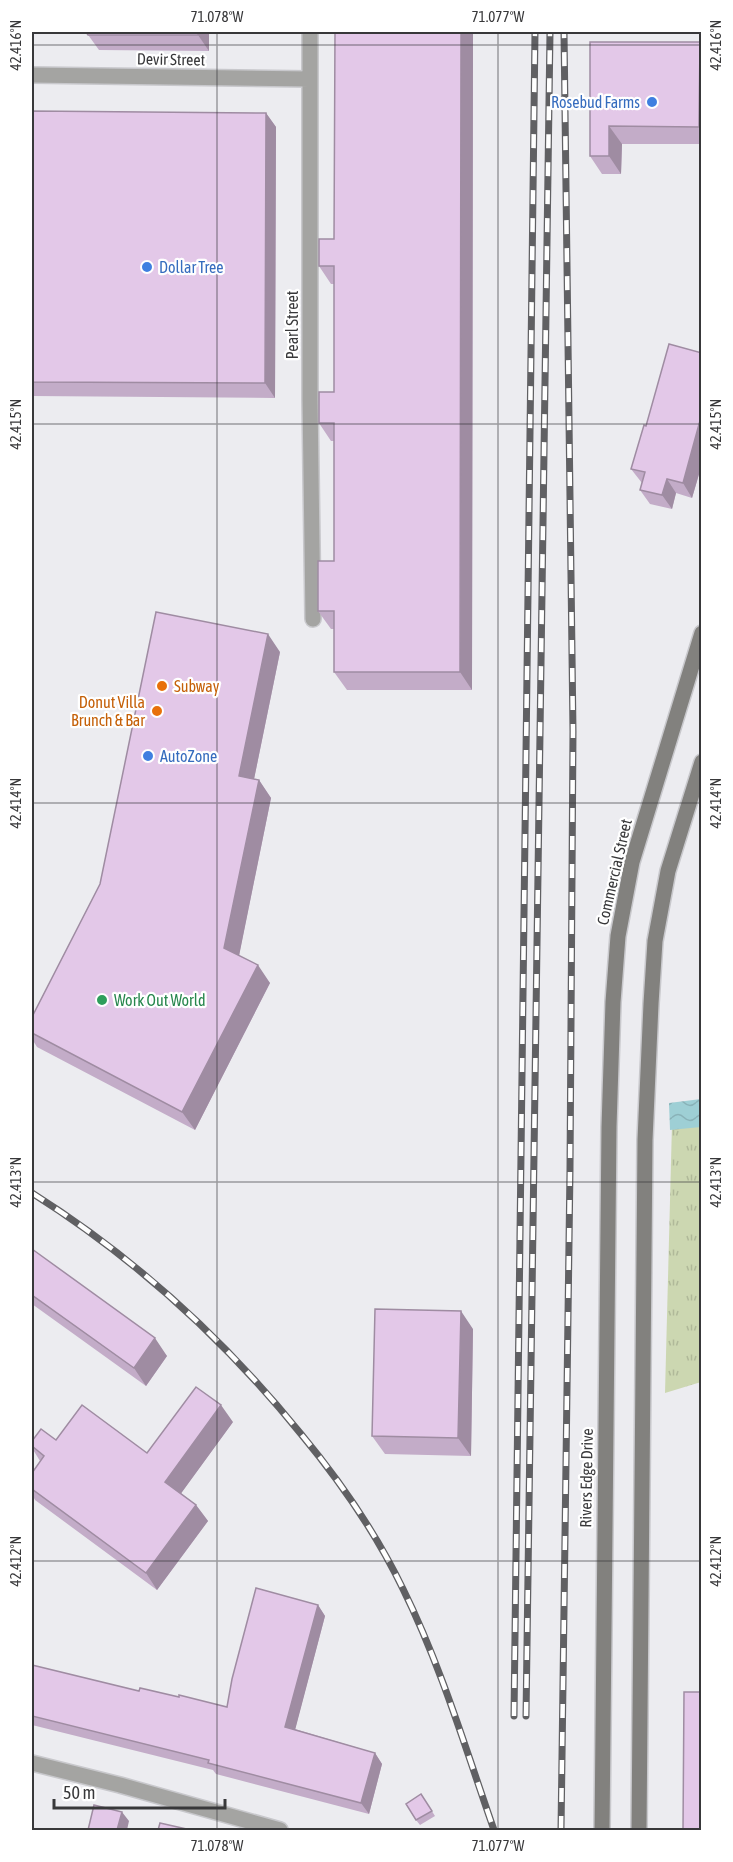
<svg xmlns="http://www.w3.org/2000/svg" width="733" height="1862" font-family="'Asap Condensed',sans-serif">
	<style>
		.park { fill: url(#park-tufts) }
		.water { fill: url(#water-waves) }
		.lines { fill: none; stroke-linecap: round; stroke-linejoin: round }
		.street-casing { stroke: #c8c8cc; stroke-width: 18 }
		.secondary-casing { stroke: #c8c8cc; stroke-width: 18 }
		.street { stroke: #a4a4a2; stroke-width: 15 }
		.secondary { stroke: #82817e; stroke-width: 15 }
		.rail-casing { stroke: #606063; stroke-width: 7 }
		.rail { stroke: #fff; stroke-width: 4.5; stroke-dasharray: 14; stroke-linecap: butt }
		.wall { fill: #c3acc8 }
		.shaded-wall { fill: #9f8ca2 }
		.building { fill: #e3c8e8; stroke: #9f8ca2; stroke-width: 1.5 }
		.ticks { fill: none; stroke: #38383a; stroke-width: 1.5; stroke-opacity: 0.45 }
		.shop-dot { fill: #3f7fe0; stroke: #fff; stroke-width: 2 }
		.food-dot { fill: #e8710a; stroke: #fff; stroke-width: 2 }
		.leisure-dot { fill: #2e9e5b; stroke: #fff; stroke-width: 2 }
		.labels { text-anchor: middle; stroke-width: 4.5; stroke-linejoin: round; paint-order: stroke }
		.street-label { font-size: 16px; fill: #38383a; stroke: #fff }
		.shop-label { font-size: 16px; fill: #366cbe; stroke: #fff; text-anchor: start }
		.food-label { font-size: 16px; fill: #c56008; stroke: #fff; text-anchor: start }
		.leisure-label { font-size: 16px; fill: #27864d; stroke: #fff; text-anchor: start }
		.neatline { fill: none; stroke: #38383a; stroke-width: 2 }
		.ticks-label { font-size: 15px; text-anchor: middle; fill: #38383a }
	</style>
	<defs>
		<pattern id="park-tufts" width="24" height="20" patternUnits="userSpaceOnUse" patternTransform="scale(1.5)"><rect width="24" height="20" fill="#ccd7b1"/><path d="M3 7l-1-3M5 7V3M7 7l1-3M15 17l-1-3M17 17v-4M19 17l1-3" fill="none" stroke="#b0b999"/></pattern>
		<pattern id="water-waves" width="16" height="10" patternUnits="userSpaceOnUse" patternTransform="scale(1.5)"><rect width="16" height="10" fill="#9ecfd5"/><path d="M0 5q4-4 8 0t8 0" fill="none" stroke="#89b2b8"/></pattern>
	</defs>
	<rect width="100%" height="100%" fill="#ececf0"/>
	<path class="park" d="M 701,1120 L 701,1382 L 665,1393 L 672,1124 Z"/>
	<path class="water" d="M 701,1099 L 701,1127 L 670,1130 L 669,1103 Z"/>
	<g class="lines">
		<g class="street-casing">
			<path id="street" d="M 310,32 L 310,399 L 313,619
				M 32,75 L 310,79
				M 32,1763 L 120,1785 L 280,1830"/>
		</g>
		<g class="secondary-casing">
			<path id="secondary" d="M 602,1830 L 609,1127 L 613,1002 L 618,936 L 632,862 L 702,633
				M 639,1830 L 645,1140 L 651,1004 L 655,941 L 668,871 L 702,762"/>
		</g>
		<use href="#street" class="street"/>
		<use href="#secondary" class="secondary"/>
		<g class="rail-casing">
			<path id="rail" d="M 32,1193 C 135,1258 224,1339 301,1434 C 340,1481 376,1533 403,1589 C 441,1666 466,1750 494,1830
				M 514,1716 L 535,32
				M 526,1716 L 550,32
				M 561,1830 L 570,1169 L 573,731 L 564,32"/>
		</g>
		<use href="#rail" class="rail"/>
	</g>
	<path class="wall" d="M 86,32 L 209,32 L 209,51 L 99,50 Z
		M 335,32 L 473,32 L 472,690 L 347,690 L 334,672 L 334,629 L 331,629 L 318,611 L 334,561 L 334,441 L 331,441 L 319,423 L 334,392 L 334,284 L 331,284 L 319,266 L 334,239 Z
		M 590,42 L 700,42 L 702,45 L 702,144 L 622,144 L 621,174 L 602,174 L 590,156 Z
		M 32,111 L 266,113 L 276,127 L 275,398 L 32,396 Z
		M 702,353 L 702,464 L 692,498 L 676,493 L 672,509 L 650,504 L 640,490 L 642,483 L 631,469 L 646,426 Z
		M 280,652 L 254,779 L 259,780 L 271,798 L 239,955 L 270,983 L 195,1130 L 37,1047 L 32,1039 L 32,1017 L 100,884 Z
		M 32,1249 L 167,1356 L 146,1386 L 32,1304 Z
		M 473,1329 L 471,1456 L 385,1454 L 372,1436 Z
		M 233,1422 L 181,1493 L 196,1505 L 208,1521 L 157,1590 L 35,1500 L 32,1494 L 32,1473 L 40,1461 L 32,1448 L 32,1441 L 56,1440 L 147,1453 Z
		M 318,1605 L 325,1616 L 295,1729 L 375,1753 L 382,1764 L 369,1814 L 216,1774 L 213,1770 L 32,1725 L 32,1665 L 139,1691 L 179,1697 L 227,1707 Z
		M 421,1794 L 435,1816 L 420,1825 L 416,1820 Z"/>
	<path class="shaded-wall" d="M 198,32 L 209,32 L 209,51 L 198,35 Z
		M 461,32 L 473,32 L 472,690 L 460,672 Z
		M 700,42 L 702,45 L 702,130 L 699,127 Z
		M 266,113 L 276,127 L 275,398 L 265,383 Z
		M 609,126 L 622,144 L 621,174 L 609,156 Z
		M 701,417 L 702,419 L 702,464 L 692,498 L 683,483 Z
		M 667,479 L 676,493 L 672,509 L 662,495 Z
		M 268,634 L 280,652 L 251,794 L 239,776 Z
		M 259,780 L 271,798 L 237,966 L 224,948 Z
		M 258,965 L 270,983 L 195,1130 L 182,1112 Z
		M 461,1311 L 473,1329 L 471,1456 L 458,1438 Z
		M 155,1338 L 167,1356 L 146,1386 L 134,1368 Z
		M 221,1405 L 233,1422 L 177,1499 L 165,1482 Z
		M 196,1505 L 208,1521 L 157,1590 L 146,1573 Z
		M 318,1605 L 325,1616 L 293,1738 L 285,1727 Z
		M 375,1753 L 382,1764 L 369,1814 L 361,1803 Z
		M 122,1812 L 129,1821 L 127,1830 L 117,1830 Z"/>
	<path class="building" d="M 86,32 L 198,32 L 198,35 L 88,35 Z
		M 335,32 L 461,32 L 460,672 L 334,672 L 334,611 L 318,611 L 318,561 L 334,561 L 334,423 L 319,423 L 319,392 L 334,392 L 334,266 L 319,266 L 319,239 L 334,239 Z
		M 590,42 L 700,42 L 699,127 L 609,126 L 609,156 L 590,156 Z
		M 32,111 L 266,113 L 265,383 L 32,382 Z
		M 669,344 L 702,353 L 702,418 L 701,417 L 683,483 L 667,479 L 662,495 L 640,490 L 645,472 L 631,469 L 644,425 L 646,426 Z
		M 156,612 L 268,634 L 239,776 L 259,780 L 224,948 L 258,965 L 182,1112 L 32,1033 L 32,1017 L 100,884 Z
		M 32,1249 L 155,1338 L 134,1368 L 32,1295 Z
		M 375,1309 L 461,1311 L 458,1438 L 372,1436 Z
		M 196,1387 L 221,1405 L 165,1482 L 196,1505 L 146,1573 L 32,1489 L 32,1473 L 44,1456 L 32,1446 L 32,1441 L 41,1429 L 56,1440 L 82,1405 L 147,1453 Z
		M 256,1588 L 318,1605 L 285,1727 L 375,1753 L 361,1803 L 208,1763 L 209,1760 L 32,1716 L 32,1665 L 139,1691 L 140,1688 L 179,1697 L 179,1695 L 227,1707 L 232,1679 Z
		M 684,1692 L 702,1692 L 702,1830 L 683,1830 Z
		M 421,1794 L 432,1811 L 416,1820 L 406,1804 Z
		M 94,1805 L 122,1812 L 117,1830 L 88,1830 Z
		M 160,1823 L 191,1830 L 158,1830 Z"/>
	<path class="ticks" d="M 217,32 L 217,1830M 498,32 L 498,1830M 32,45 L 702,45M 32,424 L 702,424M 32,803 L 702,803M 32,1182 L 702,1182M 32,1561 L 702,1561"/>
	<g class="shop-dot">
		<circle cx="652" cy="102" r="6"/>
		<circle cx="147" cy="267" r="6"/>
		<circle cx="148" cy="756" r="6"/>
	</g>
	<g class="food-dot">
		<circle cx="162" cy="686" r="6"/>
		<circle cx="157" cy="711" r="6"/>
	</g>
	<circle class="leisure-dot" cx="102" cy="1000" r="6"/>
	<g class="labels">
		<g class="street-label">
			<text transform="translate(171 59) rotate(1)" y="6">Devir Street</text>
			<text transform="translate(292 325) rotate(-90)" y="6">Pearl Street</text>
			<text transform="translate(614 872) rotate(-77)" y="6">Commercial Street</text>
			<text transform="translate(586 1478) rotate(-89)" y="6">Rivers Edge Drive</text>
		</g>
		<g class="shop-label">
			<text x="640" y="108" text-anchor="end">Rosebud Farms</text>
			<text x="159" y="273">Dollar Tree</text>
			<text x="160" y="762">AutoZone</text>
		</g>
		<g class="food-label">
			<text x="174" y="692">Subway</text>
			<text x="145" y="708" text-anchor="end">Donut Villa<tspan x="145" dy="18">Brunch &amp; Bar</tspan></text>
		</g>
		<g class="leisure-label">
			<text x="114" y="1006">Work Out World</text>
		</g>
	</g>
	<rect width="733" height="1862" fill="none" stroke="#ffffff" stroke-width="66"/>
	<path d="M54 1799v9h171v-9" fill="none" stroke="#38383a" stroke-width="3"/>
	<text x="63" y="1799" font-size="18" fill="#38383a" stroke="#ffffff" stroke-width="4.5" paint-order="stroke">50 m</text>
	<rect x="33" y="33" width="667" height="1796" class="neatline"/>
	<g class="ticks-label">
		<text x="217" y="22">71.078°W</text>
		<text x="498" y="22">71.077°W</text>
		<text transform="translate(16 45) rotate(-90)" y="5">42.416°N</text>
		<text transform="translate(716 45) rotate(-90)" y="5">42.416°N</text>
		<text transform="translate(16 424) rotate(-90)" y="5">42.415°N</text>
		<text transform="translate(716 424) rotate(-90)" y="5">42.415°N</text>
		<text transform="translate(16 803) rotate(-90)" y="5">42.414°N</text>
		<text transform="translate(716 803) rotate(-90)" y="5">42.414°N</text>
		<text transform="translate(16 1182) rotate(-90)" y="5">42.413°N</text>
		<text transform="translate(716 1182) rotate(-90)" y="5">42.413°N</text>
		<text transform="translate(16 1561) rotate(-90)" y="5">42.412°N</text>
		<text transform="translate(716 1561) rotate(-90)" y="5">42.412°N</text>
		<text x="217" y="1851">71.078°W</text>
		<text x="498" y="1851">71.077°W</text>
	</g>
</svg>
